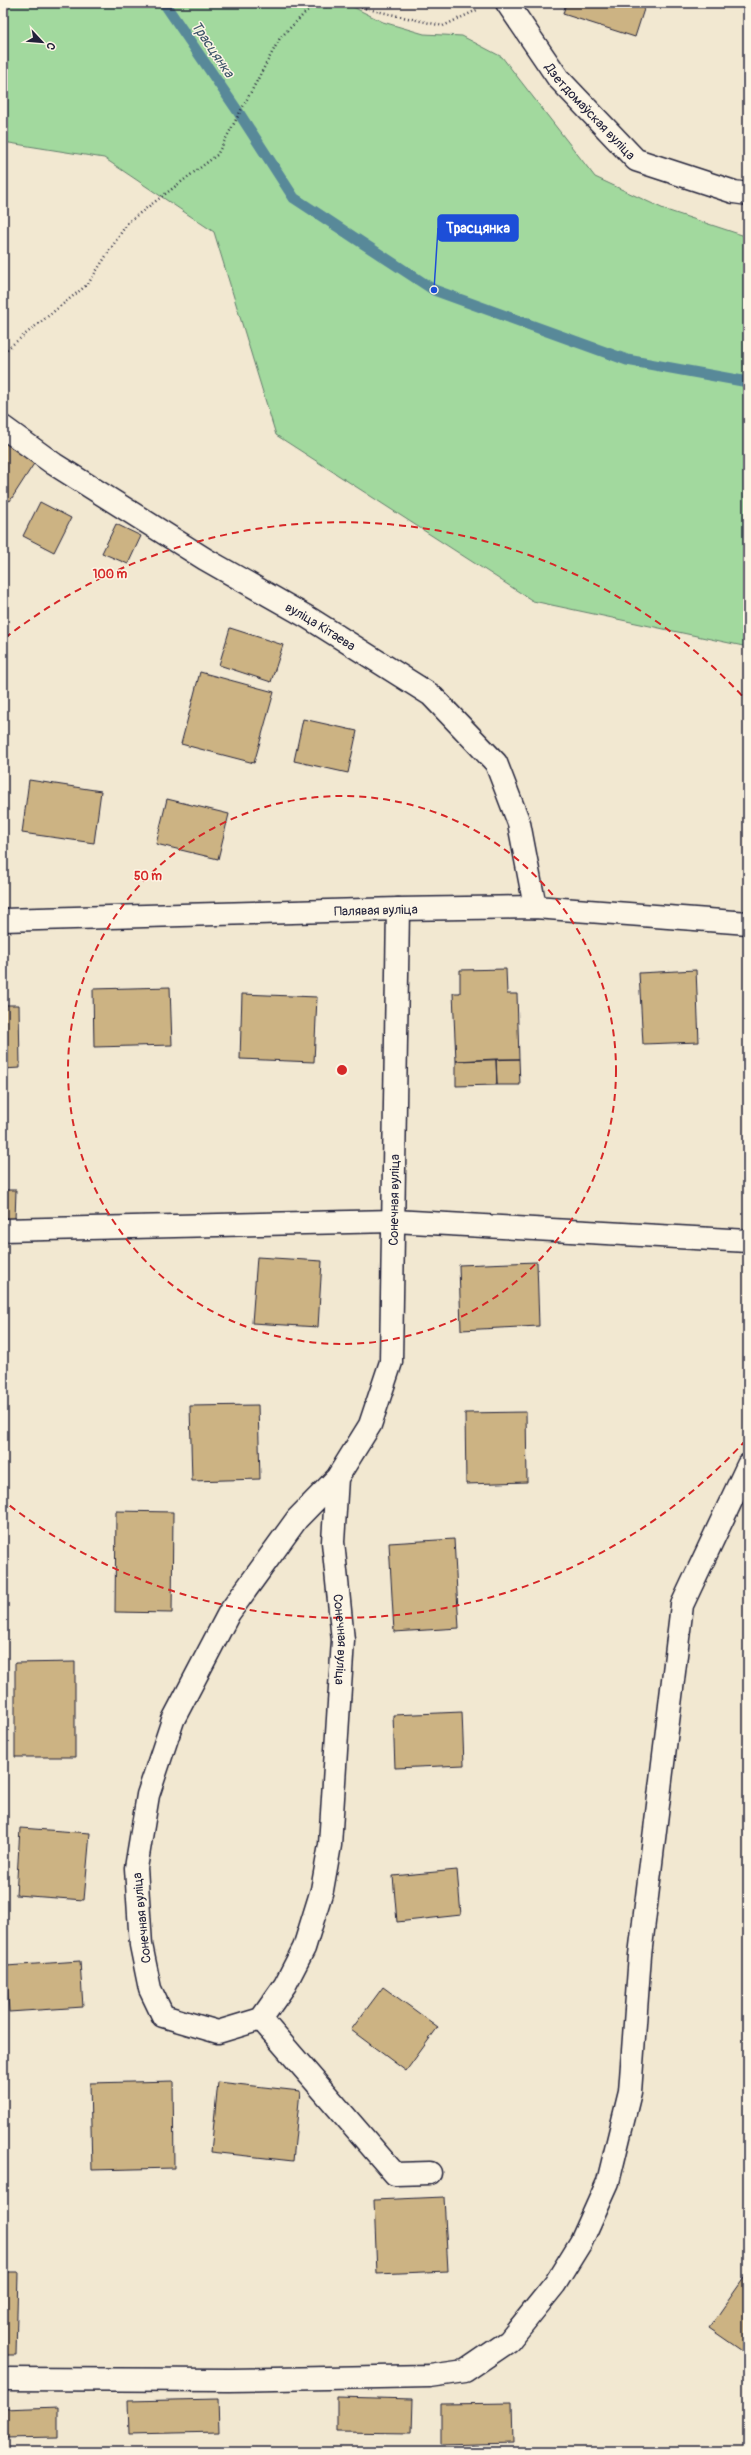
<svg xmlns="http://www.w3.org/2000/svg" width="751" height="2455" font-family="Pangolin,sans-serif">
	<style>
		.green { fill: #a2d99e; stroke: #627e6c }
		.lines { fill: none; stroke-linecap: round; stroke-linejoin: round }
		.stream { stroke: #598999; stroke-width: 11 }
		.building { fill: #ccb383; stroke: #22223b }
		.minor-casing { stroke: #22223b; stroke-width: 25 }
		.path { stroke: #22223b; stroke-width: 2.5; stroke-dasharray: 1 3; stroke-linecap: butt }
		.minor { stroke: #fcf5e5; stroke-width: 22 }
		.ring { fill: none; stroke: #d62828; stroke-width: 2; stroke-dasharray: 7 5 }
		.labels { text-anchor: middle; stroke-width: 3; stroke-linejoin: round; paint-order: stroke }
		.street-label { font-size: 13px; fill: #22223b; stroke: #fcf5e5 }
		.water-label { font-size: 14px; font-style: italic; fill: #3e566a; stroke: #fcf5e5 }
		.centre { fill: #d62828; stroke: #fcf5e5; stroke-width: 2 }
		.ring-label { font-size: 12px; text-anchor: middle; font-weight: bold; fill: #d62828; stroke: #fcf5e5; stroke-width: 3; stroke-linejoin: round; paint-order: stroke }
		.leader { fill: none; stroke: #1d4ed8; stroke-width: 1.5 }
		.callout-dot { fill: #1d4ed8; stroke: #fcf5e5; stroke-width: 1.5 }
		.callout { fill: #1d4ed8; stroke: #1d4ed8; stroke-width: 1.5 }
		.callout-label { font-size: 14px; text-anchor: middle; font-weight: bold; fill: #fff }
	</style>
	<rect width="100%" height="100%" fill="#f2e8d1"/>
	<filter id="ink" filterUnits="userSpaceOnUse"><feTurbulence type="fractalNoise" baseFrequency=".025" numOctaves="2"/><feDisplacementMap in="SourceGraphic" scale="8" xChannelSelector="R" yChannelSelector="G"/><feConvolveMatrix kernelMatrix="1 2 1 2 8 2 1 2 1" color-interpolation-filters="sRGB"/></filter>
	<g filter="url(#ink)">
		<path class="green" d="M 3,3 L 345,3 L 383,22 L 424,34 L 462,36 L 502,57 L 595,177 L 666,210 L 748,237 L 748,647 L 533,601 L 276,435 L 214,232 L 104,158 L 3,142 Z"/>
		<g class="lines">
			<path class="stream" d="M 164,3 L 239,113 L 294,198 L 434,290 L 627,360 L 748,382"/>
		</g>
		<path class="building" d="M 566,3 L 646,3 L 635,37 L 563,14 Z
			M 694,3 L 748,3 L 748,6 L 694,5 Z
			M 3,438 L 37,459 L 10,501 L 3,497 Z
			M 40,502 L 71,518 L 54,552 L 23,536 Z
			M 116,524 L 141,536 L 128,564 L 102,553 Z
			M 230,628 L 283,645 L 271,682 L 219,665 Z
			M 200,672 L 274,692 L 254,763 L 181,744 Z
			M 303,719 L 357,731 L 348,773 L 294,761 Z
			M 29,780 L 101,791 L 94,843 L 22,833 Z
			M 167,799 L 229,814 L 218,859 L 156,844 Z
			M 506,969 L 507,994 L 517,994 L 519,1059 L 456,1061 L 453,993 L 460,993 L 460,970 Z
			M 696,970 L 699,1042 L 643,1044 L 639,973 Z
			M 170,987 L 172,1045 L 94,1047 L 93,989 Z
			M 242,994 L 317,997 L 314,1062 L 240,1059 Z
			M 3,1005 L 19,1005 L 20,1068 L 3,1069 Z
			M 496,1059 L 519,1059 L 520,1085 L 497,1085 Z
			M 496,1059 L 497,1085 L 456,1086 L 456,1061 Z
			M 3,1190 L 16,1190 L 15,1220 L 3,1220 Z
			M 257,1257 L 322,1261 L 318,1327 L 252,1323 Z
			M 537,1262 L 539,1326 L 461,1330 L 459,1265 Z
			M 258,1405 L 260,1479 L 192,1481 L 190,1406 Z
			M 526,1412 L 527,1482 L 466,1484 L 465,1413 Z
			M 116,1511 L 173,1512 L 172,1613 L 115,1612 Z
			M 454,1539 L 459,1628 L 394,1632 L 389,1543 Z
			M 75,1662 L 75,1757 L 15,1757 L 15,1663 Z
			M 462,1712 L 464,1765 L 395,1768 L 393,1715 Z
			M 20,1828 L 90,1833 L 84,1900 L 16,1895 Z
			M 457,1870 L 461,1915 L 397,1922 L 393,1876 Z
			M 80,1961 L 83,2007 L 9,2012 L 6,1966 Z
			M 383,1987 L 438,2027 L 406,2071 L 351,2030 Z
			M 173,2081 L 174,2168 L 92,2170 L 90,2083 Z
			M 218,2082 L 300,2091 L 293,2161 L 211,2152 Z
			M 444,2197 L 448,2271 L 377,2274 L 374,2200 Z
			M 3,2272 L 18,2272 L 16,2355 L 3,2355 Z
			M 744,2278 L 748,2280 L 748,2355 L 709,2328 Z
			M 337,2397 L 413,2399 L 412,2433 L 337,2432 Z
			M 218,2399 L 219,2432 L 129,2434 L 128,2401 Z
			M 512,2403 L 513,2443 L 441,2445 L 441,2404 Z
			M 58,2407 L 58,2437 L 3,2438 L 3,2409 Z"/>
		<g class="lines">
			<g class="minor-casing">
				<g id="minor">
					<path id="s1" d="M 507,3 L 558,78 L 636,160 L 734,192 L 748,194"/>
					<path id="s2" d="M 3,427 L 54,464 L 205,559 L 309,618 L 431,695 L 496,763 L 519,823 L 535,907"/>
					<path id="s3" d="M 3,920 L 398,909 L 535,907 L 748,923"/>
					<path d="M 3,1230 L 394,1221 L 748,1241"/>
					<path id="s4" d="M 337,1478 L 333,1542 L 343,1640 L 330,1845 L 322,1890 L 304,1948 L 285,1985 L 261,2019 L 218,2032 L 163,2016 L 150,1989 L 141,1945 L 136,1868 L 148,1795 L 173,1720 L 229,1613 L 297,1519 L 337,1478 L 370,1425 L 391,1362 L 398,909"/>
					<path d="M 261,2019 L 395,2174 L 430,2173"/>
					<path d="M 3,2379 L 230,2380 L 430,2376 L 465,2371 L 509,2341 L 555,2284 L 581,2242 L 608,2182 L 630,2092 L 640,1955 L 682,1605 L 748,1465"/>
				</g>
			</g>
			<path class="path" d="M 310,8 L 311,3
				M 3,350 L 7,349 L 88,284 L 128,222 L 217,155 L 280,38 L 310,8 L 350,5 L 443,26 L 477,10"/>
			<use href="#minor" class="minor"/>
		</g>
	</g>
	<g class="ring">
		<circle cx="342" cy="1070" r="274"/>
		<path d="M746 1440A548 548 0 0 1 5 1502M5 638A548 548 0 0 1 746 700"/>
	</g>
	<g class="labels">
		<g class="street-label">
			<text dy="5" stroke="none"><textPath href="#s1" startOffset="137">Дзетдомаўская вуліца</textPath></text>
			<text dy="5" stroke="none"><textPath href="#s2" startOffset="375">вуліца Кітаева</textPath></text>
			<text dy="5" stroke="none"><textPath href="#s3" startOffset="373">Палявая вуліца</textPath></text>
			<text dy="5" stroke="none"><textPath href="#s4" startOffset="1550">Сонечная вуліца</textPath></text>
			<text dy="5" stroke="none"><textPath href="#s4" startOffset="162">Сонечная вуліца</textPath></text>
			<text transform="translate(141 1918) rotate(-96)" y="5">Сонечная вуліца</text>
		</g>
		<g class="water-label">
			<text transform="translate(213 49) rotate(56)" y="5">Трасцянка</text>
		</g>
	</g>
	<circle cx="342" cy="1070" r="6" class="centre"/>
	<g class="ring-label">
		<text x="110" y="578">100 m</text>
		<text x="148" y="880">50 m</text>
	</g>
	<path class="leader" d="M434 290L438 228"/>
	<circle class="callout-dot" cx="434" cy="290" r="4"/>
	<rect class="callout" x="438" y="215" width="80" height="26" rx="4"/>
	<g class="callout-label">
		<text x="478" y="233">Трасцянка</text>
	</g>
	<rect width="751" height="2455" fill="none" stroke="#fcf5e5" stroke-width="16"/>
	<rect x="8" y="8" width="735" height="2439" fill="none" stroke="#22223b" stroke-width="1.5" filter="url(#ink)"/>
	<g transform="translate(42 42) rotate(116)" stroke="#fcf5e5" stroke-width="3" paint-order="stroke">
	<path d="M0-3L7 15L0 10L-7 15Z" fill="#22223b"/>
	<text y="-6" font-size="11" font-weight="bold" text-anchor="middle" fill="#22223b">С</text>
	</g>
</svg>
